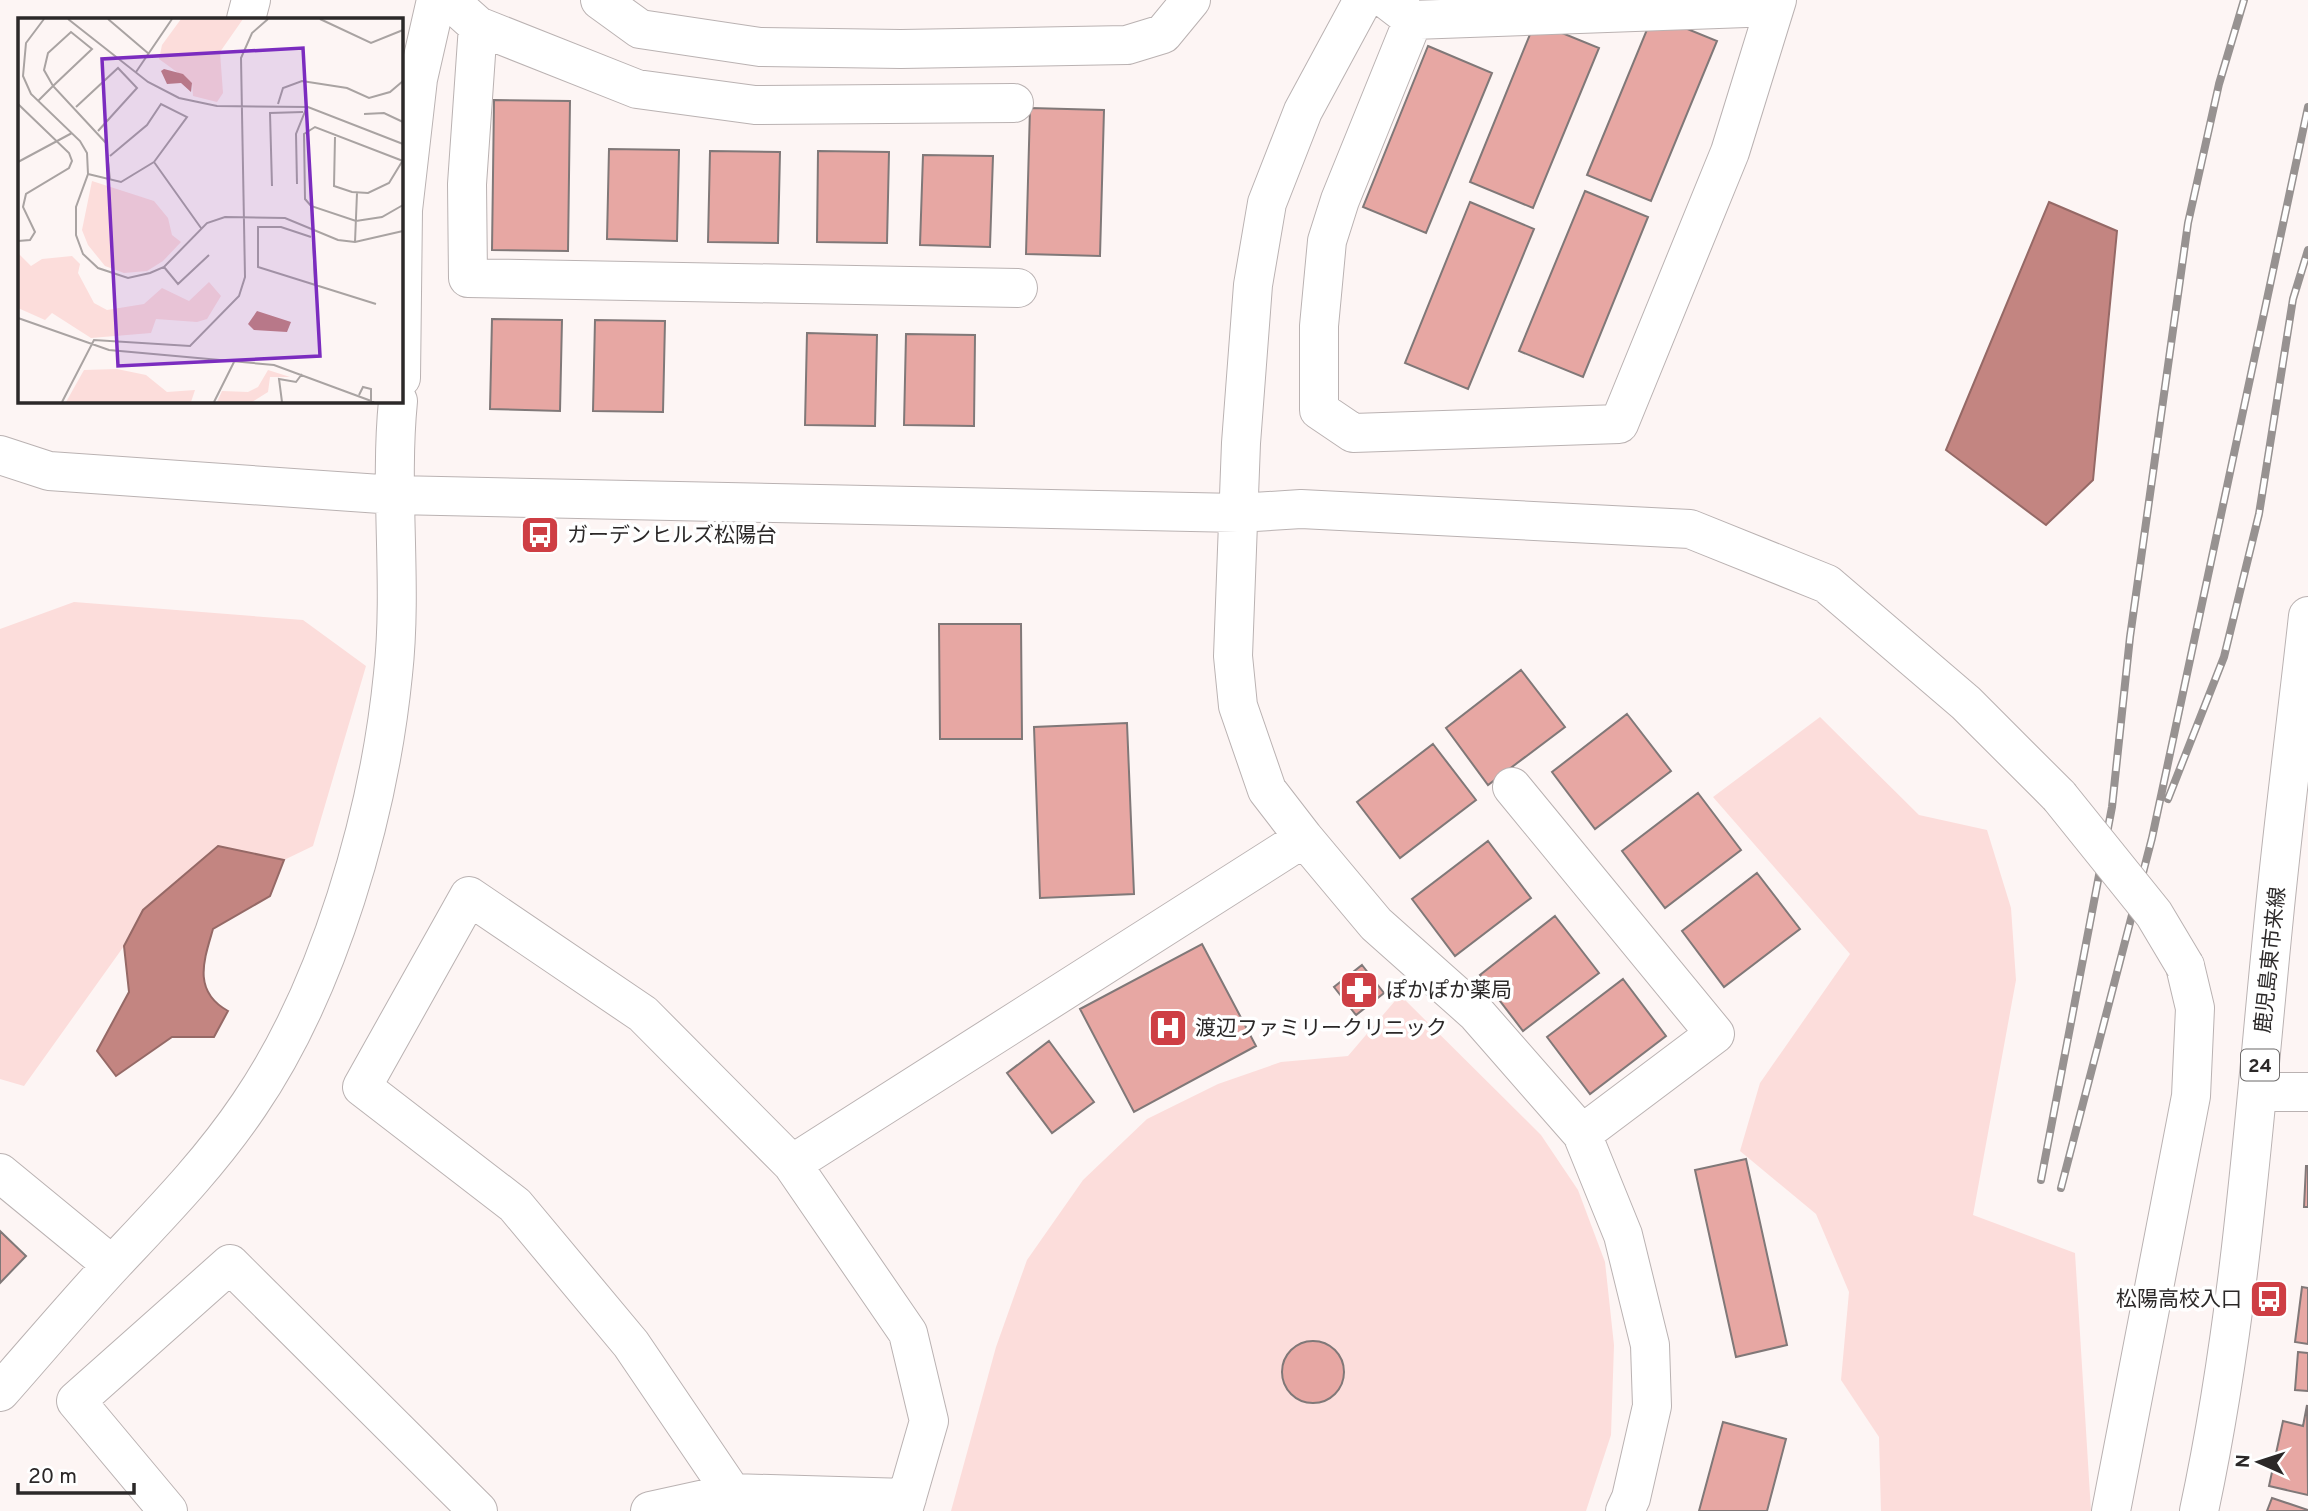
<svg xmlns="http://www.w3.org/2000/svg" width="2308" height="1511" font-family="Overpass,'Noto Sans JP',sans-serif">
	<style>
		.green { fill: #fcdddb }
		.water { fill: #c38581; stroke: #956966; stroke-width: 2 }
		.building { fill: #e7a7a3; stroke: #807878; stroke-width: 2 }
		.lines { fill: none; stroke-linecap: round; stroke-linejoin: round }
		.minor-casing { stroke: #bab2b2; stroke-width: 40 }
		.major-casing { stroke: #bab2b2; stroke-width: 40 }
		.minor { stroke: #fff; stroke-width: 38 }
		.major { stroke: #fff; stroke-width: 38 }
		.rail-casing { stroke: #979291; stroke-width: 8 }
		.rail { stroke: #fff; stroke-width: 5; stroke-dasharray: 16; stroke-linecap: butt }
		.minor-bridge-casing { stroke: #bab2b2; stroke-width: 40; stroke-linecap: butt }
		.minor-bridge { stroke: #fff; stroke-width: 38 }
		.labels { text-anchor: middle; stroke-width: 7; stroke-linejoin: round; paint-order: stroke }
		.shield { fill: #fff; stroke: #6b6868; stroke-width: 2 }
		.shield-label { font-size: 19px; font-weight: bold; fill: #2b2828 }
		.poi-label { font-size: 21px; fill: #2b2828; stroke: #fff; text-anchor: start }
		.street-label { font-size: 21px; fill: #2b2828; stroke: #fff }
		.inset-road { fill: none; stroke: #a9a3a2; stroke-width: 2 }
		.view { fill: #7b2cbf; fill-opacity: 0.15; stroke: #7b2cbf; stroke-width: 3.5 }
		.inset-edge { fill: none; stroke: #2b2828; stroke-width: 3.5 }
	</style>
	<rect width="100%" height="100%" fill="#fdf5f4"/>
	<path class="green" d="M 74,602 L 303,620 L 366,666 L 313,846 L 284,860 L 218,846 L 143,910 L 124,946 L 24,1086 L 0,1079 L 0,629 Z
		M 1820,717 L 1919,815 L 1987,830 L 2011,908 L 2016,980 L 1973,1215 L 2075,1253 L 2091,1511 L 1881,1511 L 1879,1437 L 1841,1380 L 1849,1292 L 1816,1214 L 1740,1151 L 1760,1083 L 1850,954 L 1713,797 Z
		M 1400,995 L 1541,1135 L 1578,1190 L 1605,1262 L 1614,1345 L 1611,1435 L 1586,1511 L 951,1511 L 996,1347 L 1027,1260 L 1083,1180 L 1147,1119 L 1218,1084 L 1281,1062 L 1348,1056 Z"/>
	<path class="water" d="M 2049,202 L 2117,231 L 2093,480 L 2046,525 L 1946,450 Z
		M 218,846 L 284,860 L 270,896 L 213,929 C 204,960 192,991 228,1011 L 214,1037 L 172,1037 L 116,1076 L 97,1051 L 129,992 L 124,946 L 143,910 Z"/>
	<path class="building" d="M 1653,15 L 1717,41 L 1651,201 L 1587,175 Z
		M 1535,22 L 1599,48 L 1533,208 L 1470,182 Z
		M 1428,46 L 1492,73 L 1426,233 L 1363,207 Z
		M 494,100 L 570,101 L 568,251 L 492,250 Z
		M 1030,108 L 1104,110 L 1100,256 L 1026,254 Z
		M 609,149 L 679,150 L 677,241 L 607,239 Z
		M 710,151 L 780,152 L 778,243 L 708,242 Z
		M 818,151 L 889,152 L 887,243 L 817,242 Z
		M 923,155 L 993,156 L 990,247 L 920,245 Z
		M 1585,191 L 1648,217 L 1583,377 L 1519,351 Z
		M 1470,202 L 1534,229 L 1468,389 L 1405,363 Z
		M 492,319 L 562,320 L 560,411 L 490,409 Z
		M 595,320 L 665,321 L 663,412 L 593,411 Z
		M 807,333 L 877,335 L 875,426 L 805,425 Z
		M 906,334 L 975,335 L 974,426 L 904,425 Z
		M 939,624 L 1021,624 L 1022,739 L 940,739 Z
		M 1521,670 L 1565,727 L 1488,785 L 1446,728 Z
		M 1627,714 L 1671,771 L 1595,829 L 1552,772 Z
		M 1127,723 L 1134,894 L 1040,898 L 1034,727 Z
		M 1433,744 L 1476,800 L 1400,858 L 1357,802 Z
		M 1698,793 L 1741,850 L 1665,908 L 1622,851 Z
		M 1488,841 L 1531,898 L 1455,956 L 1412,899 Z
		M 1757,873 L 1800,929 L 1724,987 L 1682,931 Z
		M 1555,916 L 1599,973 L 1523,1031 L 1480,975 Z
		M 1202,944 L 1256,1046 L 1134,1112 L 1080,1009 Z
		M 1362,965 L 1384,993 L 1356,1015 L 1334,987 Z
		M 1623,979 L 1666,1036 L 1590,1094 L 1547,1037 Z
		M 1049,1041 L 1094,1102 L 1052,1133 L 1007,1073 Z
		M 1746,1159 L 1787,1345 L 1736,1357 L 1695,1170 Z
		M 2306,1166 L 2308,1166 L 2308,1207 L 2304,1207 Z
		M 0,1231 L 26,1256 L 0,1283 Z
		M 2302,1287 L 2308,1288 L 2308,1344 L 2295,1342 Z
		M1282 1372a31 31 0 1 1 62 0a31 31 0 1 1-62 0Z
		M 2298,1352 L 2308,1353 L 2308,1391 L 2295,1390 Z
		M 2307,1405 L 2308,1495 L 2269,1486 L 2283,1421 L 2303,1426 Z
		M 1723,1422 L 1786,1439 L 1767,1511 L 1699,1511 Z
		M 2272,1498 L 2308,1510 L 2307,1511 L 2267,1511 Z"/>
	<g class="lines">
		<g class="minor-casing">
			<path id="minor" d="M 449,0 L 478,26 L 637,89 L 755,105 L 1014,103
				M 600,0 L 640,29 L 760,47 L 901,49 L 1127,45 L 1163,34 L 1191,0
				M 1363,0 L 1303,111 L 1267,203 L 1253,285 L 1241,443 L 1233,656 L 1238,706 L 1267,790 L 1304,838 L 1376,924 L 1476,1013 L 1582,1134 L 1623,1235 L 1650,1345 L 1652,1406 L 1631,1498 L 1625,1511
				M 1387,0 L 1413,20 L 1774,7
				M 246,19 L 251,0
				M 1413,20 L 1340,200 L 1327,241 L 1319,326 L 1319,410 L 1353,433 L 1619,424 L 1730,152 L 1777,0
				M 478,26 L 467,184 L 468,278 L 1018,288
				M 401,378 L 403,210 L 418,79 L 436,0
				M 0,455 L 49,471 L 395,495 L 1238,513 L 1301,509 L 1690,529 L 1827,584 L 1966,703 L 2059,796
				M 1512,787 L 1715,1034 L 1582,1134
				M 2258,1092 L 2308,1092
				M 0,1173 L 112,1265
				M 0,1392 C 38,1349 75,1305 115,1262 C 162,1212 210,1163 249,1105 C 329,988 379,815 393,674 C 403,584 389,492 398,401
				M 732,1493 L 631,1344 L 515,1205 L 362,1087 L 469,896 L 643,1014 L 792,1164
				M 168,1511 L 76,1401 L 230,1264 L 478,1511
				M 650,1511 L 732,1493 L 907,1498
				M 903,1511 L 929,1421 L 908,1333 L 792,1164 L 1304,838
				M 2111,1511 L 2191,1096 L 2195,1008 L 2185,966"/>
		</g>
		<g class="major-casing">
			<path id="major" d="M 2199,1511 C 2241,1315 2254,1115 2274,917 C 2284,816 2297,716 2308,616"/>
		</g>
		<use href="#minor" class="minor"/>
		<use href="#major" class="major"/>
		<g class="rail-casing">
			<path id="rail" d="M 2168,799 L 2224,657 L 2259,514 L 2293,299 L 2308,250
				M 2041,1180 L 2112,807 L 2130,637 L 2188,223 L 2219,84 L 2244,0
				M 2061,1188 L 2152,838 L 2308,107"/>
		</g>
		<use href="#rail" class="rail"/>
		<g class="minor-bridge-casing">
			<path id="minor-bridge" d="M 2059,796 L 2154,914 L 2185,966"/>
		</g>
		<use href="#minor-bridge" class="minor-bridge"/>
	</g>
	<defs>
		<g id="bus-square" transform="scale(2.0125)"><rect x="-9" y="-9" width="18" height="18" rx="4" fill="#ce3e44" stroke="#fff"/><path d="M-5-6H5V4H4V6H2V4H-2V6H-4V4H-5ZM-3.5-4V0h7V-4ZM-3.5 1.2v1.5H-2V1.2ZM2 1.2v1.5H3.5V1.2Z" fill="#fff"/></g>
		<g id="pharmacy-square" transform="scale(2.0125)"><rect x="-9" y="-9" width="18" height="18" rx="4" fill="#ce3e44" stroke="#fff"/><path d="M-2-6h4v4h4v4h-4v4h-4v-4h-4v-4h4Z" fill="#fff"/></g>
		<g id="hospital-square" transform="scale(2.0125)"><rect x="-9" y="-9" width="18" height="18" rx="4" fill="#ce3e44" stroke="#fff"/><path d="M-5-5h3v3.5h4V-5h3V5h-3V1.5h-4V5h-3Z" fill="#fff"/></g>
	</defs>
	<g fill-rule="evenodd">
		<use href="#bus-square" x="540" y="535"/>
		<use href="#pharmacy-square" x="1359" y="990"/>
		<use href="#hospital-square" x="1168" y="1028"/>
		<use href="#bus-square" x="2269" y="1299"/>
	</g>
	<g class="labels">
		<rect class="shield" x="2241" y="1049.5" width="38" height="31" rx="5"/>
		<g class="shield-label">
			<text x="2260" y="1072">24</text>
		</g>
		<g class="poi-label">
			<text x="567" y="542">ガーデンヒルズ松陽台</text>
			<text x="1386" y="997">ぽかぽか薬局</text>
			<text x="1195" y="1035">渡辺ファミリークリニック</text>
			<text x="2242" y="1306" text-anchor="end">松陽高校入口</text>
		</g>
		<g class="street-label">
			<text transform="translate(2270 960) rotate(-84)" y="7">鹿児島東市来線</text>
		</g>
	</g>
	<g transform="translate(18 18)">
		<rect width="385" height="385" fill="#fdf5f4"/>
		<path d="M 163,1 L 225,1 L 202,34 L 205,75 L 199,84 L 175,78 L 174,65 L 141,41 L 144,27 ZM 74,163 L 136,183 L 150,200 L 154,217 L 163,224 L 145,243 L 129,253 L 106,255 L 87,248 L 70,227 L 64,212 ZM 0,235 L 13,248 L 24,241 L 54,238 L 62,246 L 60,255 L 76,285 L 89,292 L 126,286 L 144,270 L 171,283 L 191,264 L 203,278 L 189,301 L 179,304 L 138,301 L 133,315 L 73,320 L 34,295 L 27,302 L 0,290 ZM 99,351 L 128,357 L 149,374 L 177,372 L 173,384 L 48,384 L 66,352 ZM 250,352 L 272,359 L 252,359 L 250,374 L 234,384 L 199,384 L 204,373 L 230,374 L 240,369 Z" fill="#fcdddb"/>
		<path d="M 146,51 L 165,56 L 174,65 L 173,74 L 163,65 L 149,66 L 143,53 ZM 239,293 L 273,304 L 269,314 L 236,312 L 230,306 Z" fill="#c38581"/>
		<path class="inset-road" d="M 26,1 L 8,25 L 5,58 L 13,76 L 62,123 L 69,135 L 70,156 L 58,189 L 58,217 L 65,236 L 80,250 L 110,260 L 132,255 L 146,249 L 189,205 L 207,199 L 267,200 L 320,222 L 337,224 L 385,213M 50,1 L 130,64 L 161,80 L 199,88 L 290,89 L 385,126M 90,1 L 131,36M 302,1 L 353,25 L 385,12M 118,54 L 154,1M 20,83 L 35,68 L 74,31 L 53,14 L 30,35 L 26,52 L 35,68 L 88,125 L 92,162M 0,86 L 51,135 L 54,143 L 51,150 L 8,176 L 5,189 L 17,214 L 12,222 L 0,223M 260,86 L 265,70 L 284,63 L 329,70 L 351,80 L 372,74 L 385,63M 58,89 L 100,50 L 119,70 L 80,113M 346,96 L 366,95 L 385,104M 317,119 L 316,168 L 334,174 L 350,175 L 371,165 L 385,142M 92,138 L 129,107 L 143,86 L 169,99 L 136,144M 385,143 L 297,109 L 286,116 L 287,181 L 293,188 L 338,203 L 364,199 L 385,187M 0,144 L 54,115M 70,156 L 103,164 L 136,144 L 183,210M 279,166 L 278,116 L 288,91M 254,168 L 252,95 L 285,94M 295,215 L 297,267M 293,219 L 263,209 L 240,209 L 240,249 L 358,286M 337,224 L 339,175M 146,249 L 160,266 L 191,237M 0,300 L 91,332 L 256,347 L 356,384M 341,377 L 345,369 L 353,371 L 353,383M 44,384 L 76,322 L 172,328 L 221,278 L 227,259 L 223,40 L 234,15 L 250,1M 196,384 L 217,342M 264,384 L 261,361 L 278,364 L 284,356"/>
		<path class="view" d="M 285,30 L 302,338 L 100,348 L 84,41 Z"/>
		<rect width="385" height="385" class="inset-edge"/>
	</g>
	<g transform="translate(2259 1462) rotate(273)" stroke="#ffffff" stroke-width="5" paint-order="stroke">
	<path d="M0-5L12 26L0 18L-12 26Z" fill="#2b2828"/>
	<text y="-10" font-size="19" font-weight="bold" text-anchor="middle" fill="#2b2828">N</text>
	</g>
	<path d="M18 1483v10h116v-10" fill="none" stroke="#2b2828" stroke-width="3.5"/>
	<text x="28" y="1483" font-size="21" fill="#2b2828" stroke="#ffffff" stroke-width="5" paint-order="stroke">20 m</text>
</svg>
